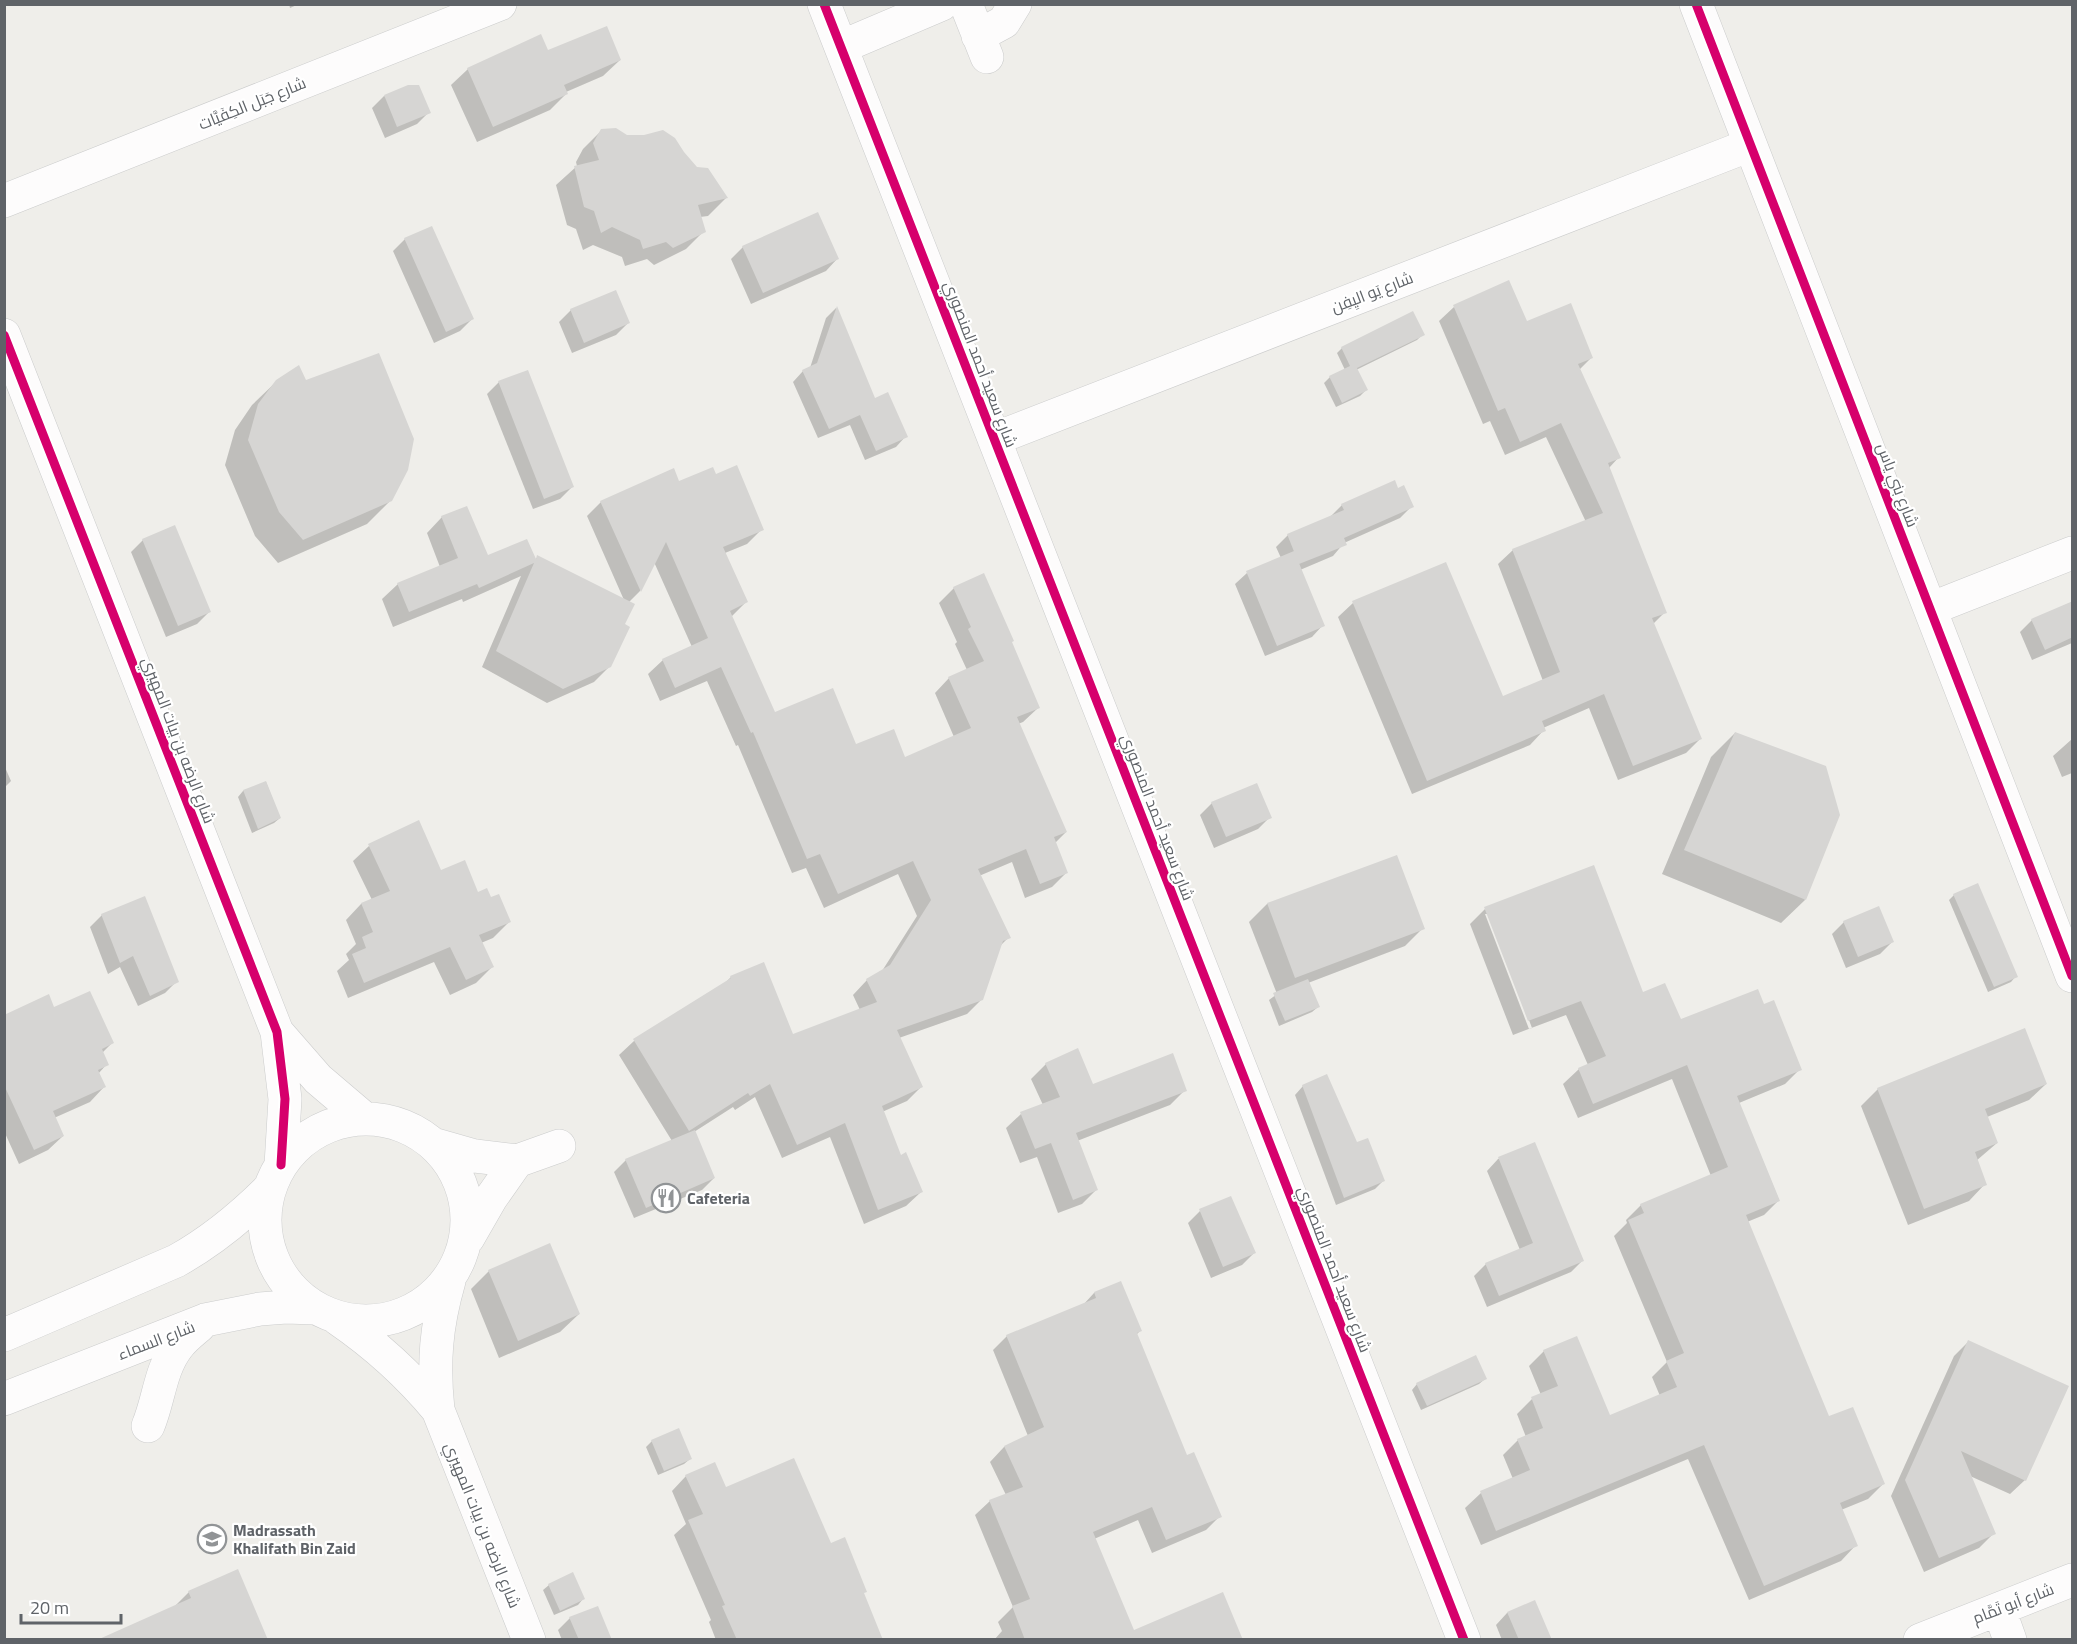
<svg xmlns="http://www.w3.org/2000/svg" width="2077" height="1644" font-family="'Titillium Web',Cairo,sans-serif">
	<style>
		.shadow { fill: #0003; fill-rule: evenodd }
		.building { fill: #d6d5d3 }
		.lines { fill: none; stroke-linecap: round; stroke-linejoin: round }
		.minor-casing { stroke: #cbcccc; stroke-width: 34 }
		.minor { stroke: #fdfcfc; stroke-width: 33 }
		.cycleway-casing { stroke: #fff; stroke-width: 13 }
		.cycleway { stroke: #d6006c; stroke-width: 9 }
		.labels { text-anchor: middle; stroke-width: 4.5; stroke-linejoin: round; paint-order: stroke }
		.street-label { font-size: 16px; fill: #5f6368; stroke: #fff }
		.poi-label { font-size: 16px; font-weight: bold; fill: #5f6368; stroke: #fff; text-anchor: start }
	</style>
	<rect width="100%" height="100%" fill="#efeeea"/>
	<path class="shadow" d="M 289,4 L 299,4 L 290,8 Z
		M 548,52 L 620,60 L 603,76 L 566,92 L 566,94 L 550,110 L 477,142 L 451,85 L 468,69 Z
		M 384,96 L 429,112 L 417,124 L 385,138 L 372,108 Z
		M 601,131 L 627,137 L 726,198 L 708,216 L 700,217 L 704,231 L 686,249 L 654,265 L 647,259 L 625,266 L 622,257 L 593,245 L 583,250 L 576,229 L 567,225 L 556,185 L 577,166 L 576,162 L 583,149 Z
		M 405,239 L 472,319 L 460,331 L 434,343 L 393,251 Z
		M 743,247 L 837,259 L 826,271 L 751,304 L 731,259 Z
		M 1454,307 L 1526,323 L 1591,358 L 1579,370 L 1619,457 L 1609,468 L 1665,612 L 1653,624 L 1700,739 L 1686,753 L 1618,780 L 1589,708 L 1543,728 L 1544,730 L 1530,745 L 1412,794 L 1338,617 L 1353,603 L 1445,564 L 1502,698 L 1543,681 L 1498,564 L 1513,550 L 1586,522 L 1546,437 L 1505,455 L 1490,421 L 1483,424 L 1439,321 Z
		M 836,308 L 874,399 L 906,436 L 896,447 L 865,460 L 850,425 L 818,438 L 793,382 L 803,371 L 810,368 L 826,318 Z
		M 571,310 L 628,323 L 616,335 L 572,353 L 559,322 Z
		M 1423,334 L 1417,340 L 1356,370 L 1366,390 L 1360,396 L 1336,407 L 1324,383 L 1330,377 L 1345,370 L 1337,353 L 1342,348 Z
		M 277,381 L 305,382 L 391,500 L 367,524 L 278,563 L 255,536 L 225,465 L 235,430 L 252,405 Z
		M 499,382 L 572,487 L 560,499 L 533,509 L 487,394 Z
		M 715,476 L 762,529 L 747,544 L 725,553 L 746,602 L 731,617 L 774,713 L 855,746 L 904,759 L 954,737 L 935,693 L 949,678 L 967,670 L 955,644 L 957,642 L 939,603 L 954,588 L 1010,642 L 1038,708 L 1023,722 L 1018,724 L 1066,832 L 1055,843 L 1066,873 L 1052,887 L 1025,898 L 1012,862 L 979,876 L 1009,937 L 999,947 L 982,999 L 967,1014 L 899,1038 L 921,1087 L 907,1101 L 882,1112 L 900,1157 L 921,1192 L 906,1206 L 864,1224 L 830,1137 L 782,1158 L 755,1097 L 735,1110 L 733,1107 L 694,1132 L 714,1178 L 702,1190 L 634,1218 L 614,1172 L 626,1160 L 672,1141 L 619,1055 L 634,1041 L 723,985 L 731,977 L 792,1036 L 860,1010 L 853,995 L 867,980 L 882,971 L 917,916 L 898,874 L 824,908 L 806,868 L 792,873 L 738,745 L 736,746 L 707,681 L 660,701 L 648,674 L 663,660 L 692,647 L 654,562 L 640,591 L 628,603 L 610,666 L 594,682 L 547,703 L 482,667 L 521,576 L 463,602 L 462,599 L 393,627 L 382,599 L 398,584 L 440,567 L 427,533 L 442,517 L 487,557 L 534,560 L 538,557 L 624,600 L 587,516 L 601,502 Z
		M 1397,490 L 1412,506 L 1400,518 L 1344,543 L 1333,556 L 1300,570 L 1323,625 L 1312,637 L 1265,656 L 1235,584 L 1247,573 L 1281,558 L 1276,547 L 1288,535 L 1329,518 L 1342,505 Z
		M 143,540 L 209,612 L 197,624 L 166,637 L 131,552 Z
		M 2072,602 L 2072,643 L 2032,660 L 2020,632 L 2032,620 Z
		M 1735,733 L 1805,900 L 1781,923 L 1662,874 L 1711,757 Z
		M 2072,739 L 2072,773 L 2062,777 L 2053,756 Z
		M 4,765 L 11,781 L 4,788 Z
		M 266,782 L 280,818 L 274,823 L 252,833 L 238,797 L 243,791 Z
		M 1212,803 L 1270,817 L 1258,829 L 1214,848 L 1200,815 Z
		M 369,846 L 440,872 L 477,894 L 491,899 L 509,922 L 493,938 L 481,943 L 492,967 L 476,983 L 450,995 L 434,962 L 348,998 L 337,971 L 349,960 L 346,954 L 356,944 L 346,920 L 361,904 L 372,900 L 353,861 Z
		M 1396,857 L 1423,928 L 1405,946 L 1308,983 L 1318,1007 L 1312,1012 L 1279,1026 L 1269,1000 L 1277,994 L 1249,922 L 1267,904 Z
		M 1954,895 L 2016,976 L 2011,982 L 1988,992 L 1949,900 Z
		M 1485,909 L 1642,994 L 1680,1021 L 1763,1006 L 1800,1069 L 1785,1084 L 1739,1103 L 1779,1200 L 1764,1215 L 1747,1222 L 1828,1418 L 1883,1484 L 1868,1499 L 1841,1510 L 1856,1545 L 1841,1561 L 1749,1600 L 1688,1459 L 1481,1545 L 1465,1508 L 1481,1493 L 1513,1479 L 1503,1455 L 1518,1440 L 1526,1437 L 1517,1414 L 1532,1399 L 1541,1395 L 1529,1366 L 1544,1351 L 1609,1417 L 1660,1396 L 1652,1377 L 1667,1362 L 1614,1236 L 1627,1223 L 1626,1220 L 1641,1205 L 1711,1176 L 1672,1079 L 1578,1118 L 1563,1084 L 1579,1069 L 1588,1065 L 1566,1015 L 1513,1035 L 1470,924 ZM 1485,914 L 1489,914 L 1532,1028 L 1529,1029 Z
		M 102,915 L 177,981 L 165,993 L 138,1006 L 120,967 L 108,974 L 90,927 Z
		M 1844,922 L 1892,942 L 1880,954 L 1846,968 L 1832,934 Z
		M 54,1009 L 112,1043 L 102,1053 L 107,1064 L 98,1074 L 104,1087 L 90,1102 L 54,1118 L 63,1136 L 48,1150 L 19,1164 L 4,1131 L 4,1015 Z
		M 1046,1064 L 1093,1086 L 1185,1090 L 1170,1105 L 1077,1141 L 1096,1190 L 1082,1204 L 1058,1213 L 1037,1157 L 1020,1163 L 1006,1128 L 1021,1114 L 1043,1105 L 1031,1079 Z
		M 2046,1084 L 2029,1100 L 1987,1117 L 1997,1143 L 1976,1161 L 1985,1184 L 1969,1201 L 1908,1225 L 1861,1106 L 1878,1089 Z
		M 1303,1086 L 1356,1144 L 1383,1181 L 1375,1189 L 1336,1205 L 1295,1095 Z
		M 1534,1144 L 1583,1260 L 1571,1272 L 1487,1307 L 1474,1276 L 1486,1264 L 1520,1250 L 1487,1171 L 1498,1159 Z
		M 1230,1198 L 1254,1253 L 1242,1265 L 1211,1278 L 1188,1223 L 1200,1211 Z
		M 489,1271 L 579,1314 L 560,1332 L 499,1358 L 471,1289 Z
		M 1120,1283 L 1140,1331 L 1136,1335 L 1186,1457 L 1220,1516 L 1206,1530 L 1152,1553 L 1138,1520 L 1094,1539 L 1133,1632 L 1241,1640 L 994,1640 L 1002,1631 L 998,1622 L 1013,1607 L 975,1515 L 990,1501 L 1006,1495 L 990,1462 L 1004,1447 L 1028,1436 L 993,1350 L 1007,1336 L 1083,1305 L 1094,1293 Z
		M 1969,1341 L 2025,1480 L 2010,1494 L 1970,1476 L 1994,1533 L 1979,1548 L 1924,1572 L 1891,1496 L 1954,1356 Z
		M 1485,1379 L 1479,1384 L 1421,1410 L 1412,1390 L 1417,1384 Z
		M 652,1441 L 690,1459 L 684,1464 L 658,1475 L 646,1447 Z
		M 686,1476 L 725,1489 L 830,1545 L 862,1594 L 881,1640 L 716,1640 L 709,1622 L 711,1620 L 674,1535 L 686,1524 L 672,1491 Z
		M 549,1585 L 583,1599 L 578,1605 L 554,1615 L 543,1590 Z
		M 189,1592 L 267,1640 L 173,1608 Z
		M 1534,1602 L 1550,1640 L 1502,1640 L 1496,1625 L 1507,1613 Z
		M 570,1618 L 610,1640 L 562,1640 L 558,1630 Z"/>
	<path class="building" d="M 607,26 L 621,60 L 564,85 L 568,94 L 493,127 L 467,68 L 541,34 L 548,50 Z
		M 408,85 L 419,85 L 431,113 L 397,127 L 384,95 Z
		M 616,128 L 627,135 L 644,135 L 663,130 L 675,138 L 684,152 L 697,167 L 708,168 L 728,198 L 698,205 L 706,232 L 673,248 L 666,242 L 643,249 L 640,240 L 612,227 L 601,233 L 594,211 L 584,207 L 574,166 L 599,160 L 593,143 L 601,129 Z
		M 818,212 L 839,259 L 763,293 L 742,246 Z
		M 432,226 L 474,319 L 446,332 L 404,238 Z
		M 1509,280 L 1527,321 L 1571,303 L 1593,358 L 1578,364 L 1621,458 L 1608,463 L 1667,613 L 1652,618 L 1702,739 L 1633,766 L 1604,694 L 1542,721 L 1546,731 L 1427,781 L 1352,601 L 1446,562 L 1503,696 L 1560,672 L 1512,549 L 1603,513 L 1561,423 L 1520,442 L 1505,408 L 1498,411 L 1453,305 Z
		M 616,290 L 630,323 L 584,343 L 570,309 Z
		M 837,306 L 875,398 L 888,392 L 908,437 L 876,451 L 860,415 L 829,429 L 802,370 L 817,363 Z
		M 1413,311 L 1425,335 L 1357,368 L 1368,390 L 1342,403 L 1329,376 L 1350,366 L 1341,347 Z
		M 379,353 L 414,439 L 408,470 L 392,501 L 303,540 L 279,512 L 248,440 L 258,404 L 276,380 L 299,365 L 306,380 Z
		M 528,370 L 574,487 L 544,499 L 498,381 Z
		M 737,465 L 764,530 L 723,547 L 748,602 L 730,611 L 775,712 L 833,688 L 856,744 L 894,729 L 905,757 L 971,728 L 948,677 L 984,661 L 968,629 L 971,627 L 953,587 L 984,573 L 1014,641 L 1012,642 L 1040,708 L 1017,717 L 1067,832 L 1054,837 L 1068,873 L 1040,884 L 1026,849 L 978,869 L 1011,938 L 1003,941 L 983,1000 L 897,1030 L 923,1087 L 882,1106 L 901,1155 L 906,1152 L 923,1192 L 878,1210 L 845,1123 L 797,1145 L 770,1084 L 750,1096 L 748,1093 L 689,1131 L 633,1039 L 731,978 L 730,976 L 764,962 L 793,1034 L 877,1002 L 866,979 L 890,965 L 931,900 L 913,861 L 838,894 L 820,854 L 807,859 L 753,732 L 751,733 L 721,667 L 675,688 L 662,659 L 708,638 L 666,542 L 641,592 L 600,501 L 674,468 L 679,481 L 713,467 L 716,474 Z
		M 1395,480 L 1398,488 L 1404,485 L 1414,507 L 1344,538 L 1347,545 L 1299,564 L 1287,534 L 1344,510 L 1341,504 Z
		M 467,506 L 488,555 L 527,539 L 536,559 L 537,555 L 635,604 L 625,624 L 630,627 L 611,667 L 563,689 L 496,651 L 534,563 L 479,588 L 477,584 L 409,612 L 397,583 L 458,558 L 441,516 Z
		M 175,525 L 211,612 L 178,626 L 142,539 Z
		M 1294,551 L 1325,626 L 1277,646 L 1246,571 Z
		M 2073,601 L 2073,637 L 2045,650 L 2031,619 Z
		M 1735,732 L 1826,766 L 1840,815 L 1806,900 L 1684,850 Z
		M 266,781 L 281,818 L 258,829 L 243,790 Z
		M 1257,783 L 1272,818 L 1226,837 L 1211,802 Z
		M 419,820 L 441,870 L 465,860 L 478,892 L 487,888 L 491,897 L 499,894 L 511,922 L 479,935 L 494,967 L 466,980 L 450,947 L 364,983 L 352,954 L 366,948 L 362,937 L 373,932 L 361,903 L 390,891 L 368,844 Z
		M 1397,855 L 1425,929 L 1295,978 L 1267,903 Z
		M 1594,865 L 1643,992 L 1665,983 L 1681,1019 L 1758,989 L 1764,1004 L 1774,1000 L 1802,1070 L 1737,1096 L 1780,1201 L 1746,1215 L 1829,1416 L 1853,1407 L 1885,1484 L 1840,1503 L 1858,1546 L 1764,1586 L 1704,1445 L 1496,1531 L 1480,1491 L 1530,1470 L 1517,1439 L 1543,1428 L 1531,1397 L 1558,1386 L 1543,1350 L 1577,1336 L 1610,1415 L 1677,1387 L 1666,1361 L 1684,1353 L 1628,1220 L 1644,1213 L 1640,1204 L 1728,1167 L 1687,1065 L 1593,1104 L 1578,1068 L 1606,1056 L 1581,1001 L 1528,1021 L 1484,907 Z
		M 1978,883 L 2018,977 L 1994,987 L 1953,894 Z
		M 145,896 L 179,982 L 150,996 L 133,956 L 120,963 L 101,914 Z
		M 1879,906 L 1894,942 L 1858,957 L 1843,921 Z
		M 1308,979 L 1320,1007 L 1285,1021 L 1273,993 Z
		M 90,991 L 114,1043 L 102,1049 L 109,1065 L 98,1070 L 106,1087 L 53,1111 L 64,1136 L 34,1150 L 4,1085 L 4,1015 L 49,994 L 54,1007 Z
		M 2025,1028 L 2047,1084 L 1985,1109 L 1998,1143 L 1975,1152 L 1987,1185 L 1924,1209 L 1877,1088 Z
		M 1078,1048 L 1093,1084 L 1173,1053 L 1187,1091 L 1076,1133 L 1098,1190 L 1073,1200 L 1051,1143 L 1035,1149 L 1020,1112 L 1060,1097 L 1045,1063 Z
		M 1327,1074 L 1357,1142 L 1368,1138 L 1385,1181 L 1344,1198 L 1302,1085 Z
		M 695,1130 L 715,1178 L 646,1208 L 625,1159 Z
		M 1535,1142 L 1584,1261 L 1499,1296 L 1485,1263 L 1533,1243 L 1498,1157 Z
		M 1231,1196 L 1256,1253 L 1223,1267 L 1199,1209 Z
		M 550,1243 L 580,1314 L 518,1341 L 488,1270 Z
		M 1121,1281 L 1142,1331 L 1137,1333 L 1187,1455 L 1194,1452 L 1222,1517 L 1166,1540 L 1152,1507 L 1093,1532 L 1134,1630 L 1223,1592 L 1243,1640 L 1025,1640 L 1012,1606 L 1030,1599 L 989,1500 L 1023,1487 L 1004,1446 L 1044,1427 L 1006,1335 L 1096,1298 L 1094,1292 Z
		M 1968,1340 L 2069,1386 L 2026,1481 L 1961,1451 L 1996,1534 L 1939,1558 L 1905,1480 Z
		M 1476,1355 L 1487,1379 L 1427,1406 L 1416,1383 Z
		M 679,1428 L 692,1459 L 664,1471 L 651,1440 Z
		M 794,1458 L 831,1543 L 845,1537 L 867,1592 L 864,1593 L 883,1640 L 737,1640 L 722,1606 L 725,1605 L 688,1520 L 703,1514 L 685,1475 L 715,1462 L 726,1487 Z
		M 238,1569 L 268,1640 L 97,1640 L 191,1598 L 188,1591 Z
		M 573,1572 L 585,1599 L 560,1611 L 548,1584 Z
		M 1535,1600 L 1552,1640 L 1519,1640 L 1507,1612 Z
		M 598,1606 L 612,1640 L 579,1640 L 569,1617 Z"/>
	<g class="lines">
		<g class="minor-casing">
			<path id="minor" d="M 824,4 L 1464,1640
				M 966,4 L 987,57
				M 1696,4 L 2072,976
				M 978,36 L 1004,22 L 1015,4
				M 841,47 L 942,4
				M 4,201 L 500,4
				M 4,335 L 277,1032 L 285,1099 L 281,1165
				M 994,439 L 1750,145
				M 1930,609 L 2072,553
				M 277,1032 L 318,1079 L 365,1119
				M265 1220a101 101 0 1 1 202 0a101 101 0 1 1-202 0Z
				M 433,1144 L 475,1156 L 517,1161 L 559,1146
				M 468,1238 L 491,1198 L 517,1161
				M 449,1281 C 436,1326 433,1363 438,1410 L 529,1640
				M 338,1319 C 376,1345 408,1374 438,1410
				M 4,1335 L 176,1261 C 212,1241 241,1217 270,1188
				M 4,1399 L 205,1320 L 260,1309 L 286,1307 L 315,1308
				M 148,1426 C 159,1400 160,1369 178,1346 C 184,1338 192,1332 199,1326
				M 1999,1609 L 2010,1640
				M 1920,1640 L 2072,1580"/>
		</g>
		<use href="#minor" class="minor"/>
		<g class="cycleway-casing">
			<path id="cycleway" d="M 824,4 L 1464,1640
				M 1696,4 L 2072,976
				M 4,335 L 277,1032 L 285,1099 L 281,1165"/>
		</g>
		<use href="#cycleway" class="cycleway"/>
	</g>
	<defs>
		<g id="restaurant-ring" transform="scale(1.5)"><circle r="9.5" fill="#fff" stroke="#919496" stroke-width="1.5"/><path d="M-5-6h1v4h1v-4h1v4h1v-4h1v5L-1.5 .5V6h-2V.5L-5-1ZM5-6V6H3V1.5H1.5Q1.5-4 5-6Z" fill="#919496"/></g>
		<g id="university-ring" transform="scale(1.5)"><circle r="9.5" fill="#fff" stroke="#919496" stroke-width="1.5"/><path d="M0-5L7-2L0 1L-7-2ZM-4 1L0 2.5L4 1V4Q0 6-4 4Z" fill="#919496"/></g>
	</defs>
	<g fill-rule="evenodd">
		<use href="#restaurant-ring" x="666" y="1198"/>
		<use href="#university-ring" x="212" y="1539"/>
	</g>
	<g class="labels">
		<g class="street-label">
			<text transform="translate(252 103) rotate(-22)" y="6">شارع جَبَل الكِفَيَّات</text>
			<text transform="translate(1372 292) rotate(-21)" y="6">شارع يَو اليِفِن</text>
			<text transform="translate(981 364) rotate(69)" y="6">شارع سعيد أحمد المنصوري</text>
			<text transform="translate(1898 485) rotate(69)" y="6">شارع بني ياس</text>
			<text transform="translate(179 740) rotate(69)" y="6">شارع الرضه بن بيات المهيري</text>
			<text transform="translate(1158 817) rotate(69)" y="6">شارع سعيد أحمد المنصوري</text>
			<text transform="translate(1335 1269) rotate(69)" y="6">شارع سعيد أحمد المنصوري</text>
			<text transform="translate(156 1340) rotate(-21)" y="6">شارع السماء</text>
			<text transform="translate(483 1525) rotate(68)" y="6">شارع الرضه بن بيات المهيري</text>
			<text transform="translate(2013 1603) rotate(-21)" y="6">شارع أبو تَمَّام</text>
		</g>
		<g class="poi-label">
			<text x="687" y="1204">Cafeteria</text>
			<text x="233" y="1536">Madrassath<tspan x="233" dy="18">Khalifath Bin Zaid</tspan></text>
		</g>
	</g>
	<rect width="2077" height="1644" fill="none" stroke="#5f6368" stroke-width="12"/>
	<path d="M21 1614v9h100v-9" fill="none" stroke="#5f6368" stroke-width="3"/>
	<text x="30" y="1614" font-size="18" fill="#5f6368" stroke="#ffffff" stroke-width="4.5" paint-order="stroke">20 m</text>
</svg>
